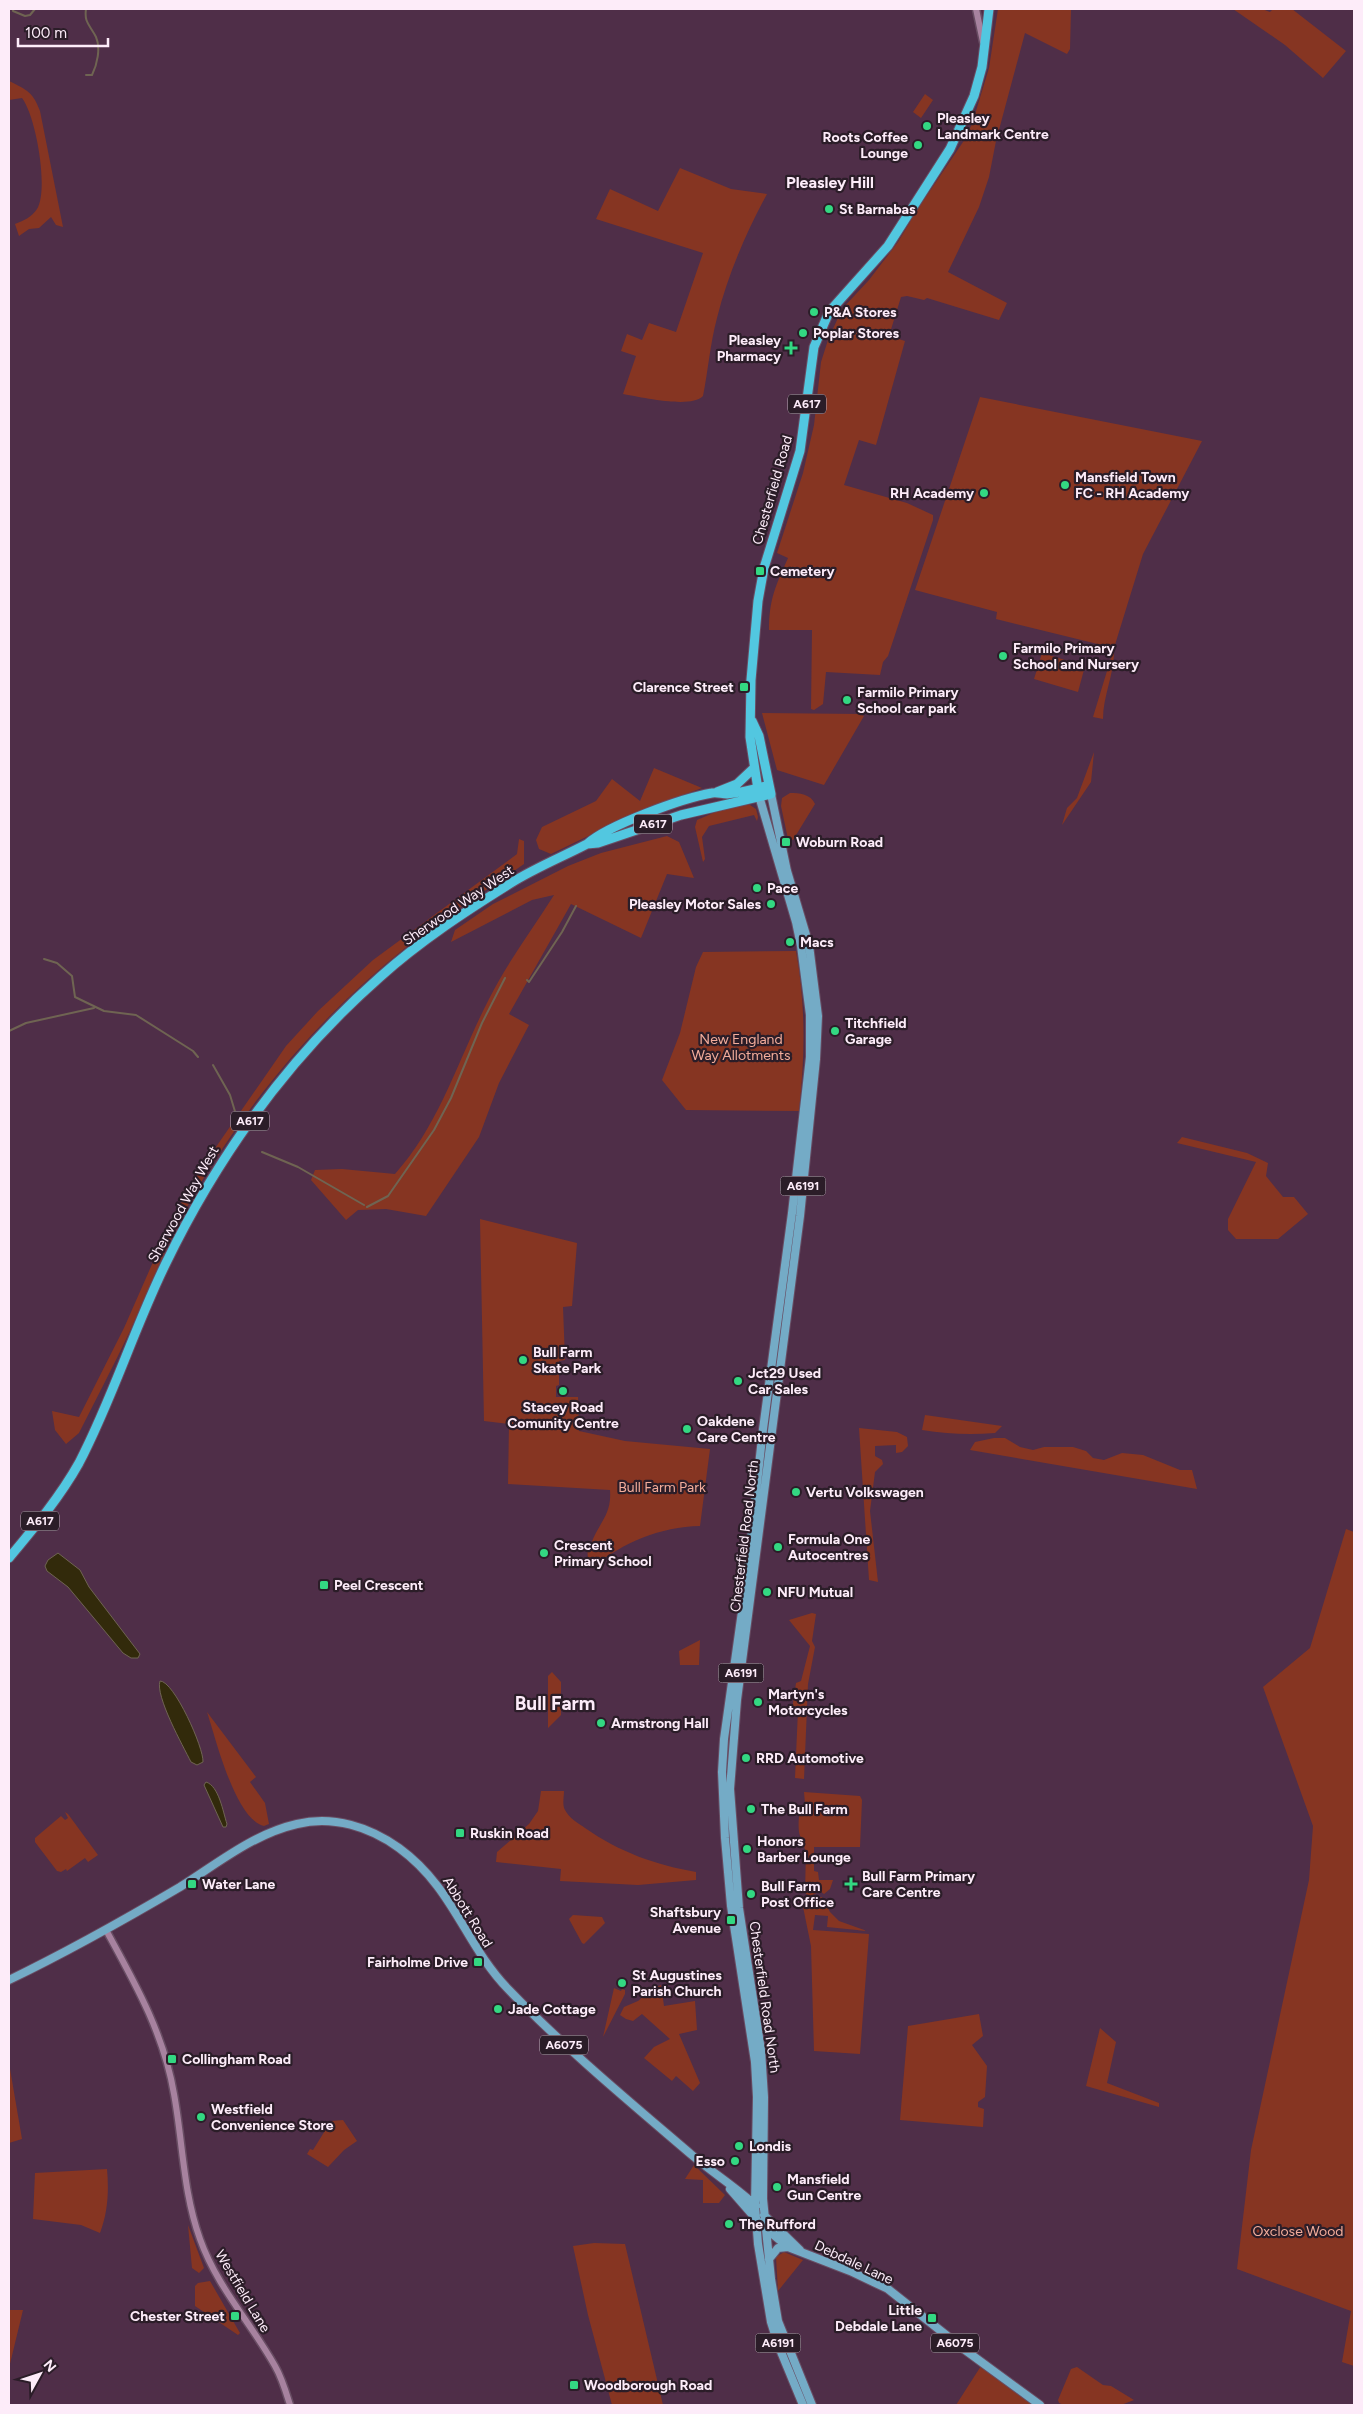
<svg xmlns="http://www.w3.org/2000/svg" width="1363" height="2414" font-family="Figtree,sans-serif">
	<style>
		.green { fill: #863522 }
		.water { fill: #322a0b; stroke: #6f6452 }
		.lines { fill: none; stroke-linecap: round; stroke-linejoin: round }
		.stream { stroke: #6f6452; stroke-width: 2 }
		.minor-casing { stroke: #684d63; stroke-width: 9 }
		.major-casing { stroke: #684d63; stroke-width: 10 }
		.highway-casing { stroke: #684d63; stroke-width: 11 }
		.minor { stroke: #a7829f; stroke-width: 6 }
		.major { stroke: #74abc6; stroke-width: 8 }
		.highway { stroke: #52c7e0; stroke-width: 9 }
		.poi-dot { fill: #33d882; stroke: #2b1d28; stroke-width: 2 }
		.labels { text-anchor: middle; stroke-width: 4.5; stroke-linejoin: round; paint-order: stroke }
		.shield { fill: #2b1d28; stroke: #beaeba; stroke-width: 1 }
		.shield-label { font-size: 12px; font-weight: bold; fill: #fdecf9 }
		.poi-label { font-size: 14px; font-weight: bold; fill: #fdecf9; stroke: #2b1d28; text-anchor: start }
		.street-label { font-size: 14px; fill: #fdecf9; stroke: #2b1d28 }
		.park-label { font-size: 14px; fill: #f4ad9b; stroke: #2b1d28 }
		.quarter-label { font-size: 16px; font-weight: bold; fill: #fdecf9; stroke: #2b1d28 }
		.district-label { font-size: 19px; font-weight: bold; fill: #fdecf9; stroke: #2b1d28 }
	</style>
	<rect width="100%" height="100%" fill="#4f2e48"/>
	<path class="green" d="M 998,9 L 1071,9 L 1070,49 L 1067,54 L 1025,33 L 996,141 L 989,177 L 979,207 L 948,272 L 1007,303 L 999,320 L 927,298 L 924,300 L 907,296 L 901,297 L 889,336 L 905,341 L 876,445 L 859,440 L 844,485 L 907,503 L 933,515 L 933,520 L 888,656 L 883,662 L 880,675 L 826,672 L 823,704 L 814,710 L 811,709 L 812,630 L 769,630 C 769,599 776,585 788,558 L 777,553 L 803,473 L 814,425 L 821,362 L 828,340 L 842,309 L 869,280 L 898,242 L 917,210 L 963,142 L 972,124 L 989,68 Z
		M 1233,9 L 1262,9 L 1270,12 L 1273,9 L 1292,9 L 1346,51 L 1323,78 L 1285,45 Z
		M 9,81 C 27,90 33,92 40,111 L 63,227 L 56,225 L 51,217 L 39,228 L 29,229 L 19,236 L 15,224 C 23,221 32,217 37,209 C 49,190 36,116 22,98 L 9,100 Z
		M 925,94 L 933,100 L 921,118 L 913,112 Z
		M 680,168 L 731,189 L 767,194 C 746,233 728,274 717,318 C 710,344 708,371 703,396 C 691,409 641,397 623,394 L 636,356 L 621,351 L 627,334 L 642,340 L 649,323 L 676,332 L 703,253 L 596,219 L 610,189 L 658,211 Z
		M 980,397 L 1202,441 L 1143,554 L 1114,648 C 1115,673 1103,695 1103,719 L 1093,717 L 1114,648 L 996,619 L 997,612 L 915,590 Z
		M 1042,653 L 1085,666 L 1078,692 L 1034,679 Z
		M 762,713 L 860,714 L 864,716 L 824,785 L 777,770 Z
		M 1094,752 L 1091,782 L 1062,825 L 1067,808 L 1077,798 Z
		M 654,768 L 702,788 L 642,810 L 551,854 L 539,849 L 536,840 L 542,827 L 596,801 L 612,779 L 640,801 Z
		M 790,793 C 799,793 811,794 815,804 L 793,840 L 788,839 L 781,806 L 782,798 Z
		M 747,803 L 756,809 L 758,817 L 757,821 L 754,815 L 709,826 L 702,837 L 705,859 L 703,862 L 695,827 L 697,820 L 720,810 Z
		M 667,836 L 679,842 L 694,878 L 667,874 L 641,938 L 571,904 L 509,1014 L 529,1025 L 499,1083 L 479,1137 L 426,1216 L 386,1209 L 358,1210 L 346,1220 L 311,1180 L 315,1170 L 342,1169 L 395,1174 C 440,1124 458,1059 489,999 C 507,963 532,930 554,895 L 532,900 L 451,942 L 455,930 L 493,904 L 568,866 L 601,853 Z
		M 519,839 L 524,841 L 524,864 C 484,892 442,918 404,949 C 319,1017 246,1103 192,1198 C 168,1241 150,1286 130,1331 C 114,1365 96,1399 79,1433 L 66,1444 L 55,1430 L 52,1411 L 79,1417 L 124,1328 L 164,1237 L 181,1203 L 200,1170 L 286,1046 L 318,1011 L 373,960 L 517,854 Z
		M 796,951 C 806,1006 805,1057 799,1111 L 686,1110 L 662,1080 L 680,1033 L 696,967 L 703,952 Z
		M 1182,1137 L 1247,1153 L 1268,1163 L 1266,1176 L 1283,1197 L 1294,1197 L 1308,1214 L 1278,1239 L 1236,1239 L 1228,1230 L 1228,1219 L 1256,1162 L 1177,1143 Z
		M 480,1219 L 577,1243 L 572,1306 L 563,1307 L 565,1360 L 559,1361 L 559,1385 L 556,1386 L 556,1397 L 578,1397 L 579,1431 L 625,1441 L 710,1449 L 700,1526 C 660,1527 624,1542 593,1567 L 588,1560 L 587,1544 L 591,1544 C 599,1522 612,1515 610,1490 L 508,1484 L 509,1424 L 484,1421 Z
		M 925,1415 L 1002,1426 L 995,1433 C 970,1435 947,1434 922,1430 Z
		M 859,1428 L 897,1432 L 907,1437 L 908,1446 L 902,1452 L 896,1453 L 896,1445 L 875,1446 L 875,1456 L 882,1460 L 883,1464 L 875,1472 L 870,1511 L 878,1582 L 869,1580 Z
		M 994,1438 L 1005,1438 L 1020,1447 L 1033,1450 L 1044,1447 L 1073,1447 L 1086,1451 L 1093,1458 L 1104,1460 L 1122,1453 L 1143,1455 L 1180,1470 L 1192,1470 L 1197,1489 L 970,1450 L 975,1442 Z
		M 1346,1529 L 1354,1532 L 1354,2366 L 1342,2362 L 1351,2311 L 1237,2269 L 1251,2150 L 1309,1880 L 1313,1826 L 1263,1687 L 1310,1648 Z
		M 812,1613 L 816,1614 L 812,1641 L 815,1647 L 808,1684 L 804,1779 L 795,1778 L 798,1710 L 792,1710 L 796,1683 L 801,1681 L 810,1646 L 789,1620 Z
		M 700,1640 L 699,1665 L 680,1665 L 679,1651 Z
		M 552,1672 L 561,1682 L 561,1715 L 548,1728 L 548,1676 Z
		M 207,1712 L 256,1777 L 250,1782 L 265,1803 L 269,1824 L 264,1826 C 235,1819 216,1739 207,1712 Z
		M 541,1791 L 564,1791 C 564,1797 562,1805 565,1810 C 569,1818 578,1823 585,1828 C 619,1852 656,1865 696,1872 L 696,1880 L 638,1885 L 560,1881 L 561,1869 L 496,1862 L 497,1852 L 529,1824 L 538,1811 Z
		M 804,1792 L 860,1796 L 862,1800 L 860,1847 L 814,1847 L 814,1871 L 818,1872 L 819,1880 L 833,1880 L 830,1889 L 824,1894 L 820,1891 L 811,1896 L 806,1894 C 804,1879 807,1865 805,1850 C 804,1843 800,1838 799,1832 C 798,1824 799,1816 800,1808 L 805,1804 Z
		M 65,1812 L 68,1814 L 98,1855 L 88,1862 L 85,1858 L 67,1871 L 66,1869 L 61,1872 L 57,1871 L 35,1842 L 35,1838 L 61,1816 L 65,1820 L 68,1818 Z
		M 822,1897 L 830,1912 L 839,1921 L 867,1931 L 827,1927 L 828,1916 L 815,1915 L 813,1930 L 869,1934 L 860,2054 L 814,2051 L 811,1946 L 802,1902 Z
		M 573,1915 L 602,1917 L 605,1923 L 584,1944 L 582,1943 L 569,1919 Z
		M 661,1985 L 664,2006 L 695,2001 L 697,2030 L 679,2034 L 700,2083 L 693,2091 L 676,2076 L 672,2081 L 644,2058 L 654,2047 L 670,2039 L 642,2014 L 633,2021 L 626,2019 L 620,2015 L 624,2007 L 638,2001 L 652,1989 Z
		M 614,1988 L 621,1991 L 622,1989 L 625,1990 L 625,1994 L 603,2037 Z
		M 979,2014 L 983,2036 L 972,2045 L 987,2066 L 985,2097 L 978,2102 L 978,2107 L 984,2109 L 983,2127 L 900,2120 L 908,2026 Z
		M 1100,2028 L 1116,2042 L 1107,2083 L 1159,2103 L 1159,2107 L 1086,2086 Z
		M 9,2063 L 22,2139 L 9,2143 Z
		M 343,2120 L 357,2141 L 344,2150 L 328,2167 L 307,2154 L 310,2149 L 313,2150 L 331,2121 Z
		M 694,2165 L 725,2195 L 719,2203 L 703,2203 L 703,2180 L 685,2179 Z
		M 107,2169 C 109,2191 108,2212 100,2233 L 81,2225 L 33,2219 L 35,2173 Z
		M 188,2225 L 204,2268 L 199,2273 L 192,2268 Z
		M 594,2243 L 625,2244 L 663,2405 L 612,2405 L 588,2315 L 573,2246 Z
		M 784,2252 L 803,2260 L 778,2291 L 776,2257 Z
		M 210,2281 L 240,2333 L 238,2335 L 195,2306 L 195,2286 L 198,2283 Z
		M 9,2310 L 23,2310 L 9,2368 Z
		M 981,2366 L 1034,2405 L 956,2405 Z
		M 1077,2367 L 1103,2385 L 1111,2386 L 1134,2400 L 1121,2405 L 1064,2405 L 1059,2403 L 1058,2400 L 1071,2369 Z"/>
	<path class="water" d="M 58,1553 L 80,1570 L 89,1587 L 140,1654 L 138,1658 L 131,1658 L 123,1653 L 68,1587 L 47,1571 L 45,1566 L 48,1560 Z
		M 160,1681 C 174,1681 204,1748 203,1762 L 197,1765 L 191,1762 C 183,1746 155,1696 160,1681 Z
		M 206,1782 C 219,1786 223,1812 227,1824 L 226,1827 L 223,1827 L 204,1785 Z"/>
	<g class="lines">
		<path class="stream" d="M 13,9 L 13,11 L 25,16 L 30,15 L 35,9
			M 86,9 C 84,23 90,25 96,37 C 101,48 97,65 92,75 L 86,75
			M 44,959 L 57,963 L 72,976 L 75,997 L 104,1011 L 136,1015 L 193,1051 L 198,1057
			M 527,980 L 529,982 L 562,932 L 576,906
			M 9,1031 L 26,1023 L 94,1008
			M 213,1065 L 230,1095 L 237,1118
			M 262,1152 L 298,1167 L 364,1205
			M 367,1207 L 388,1196 L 434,1130 L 451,1098 L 482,1023 L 505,978"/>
		<g class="minor-casing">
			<path id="minor" d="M 976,9 L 983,42
				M 106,1930 C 135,1983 164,2034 174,2094 C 183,2143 183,2192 200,2239 C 217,2287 251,2323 275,2366 C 282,2378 286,2392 290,2405"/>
		</g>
		<g class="major-casing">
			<path id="major" d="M 771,794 L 787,871 L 809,945 L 818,1016 L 816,1059 L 800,1216 L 737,1700 L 730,1789 L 739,1908 L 761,2050 L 764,2097 L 763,2199 L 771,2279 L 778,2321 L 812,2405
				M 759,796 L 796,922 L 801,946 L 810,1015 L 810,1057 L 792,1213 L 763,1429 L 746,1583 L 724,1739 L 722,1772 L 725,1838 L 731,1906 L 755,2062 L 757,2097 L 755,2205 L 758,2244 L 771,2322 L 779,2347 L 803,2405
				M 9,1980 C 67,1952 124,1920 180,1887 C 217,1864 253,1834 297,1824 C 333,1815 370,1827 399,1848 C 454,1888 465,1945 509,1990 C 567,2050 630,2102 693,2156 C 713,2173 737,2188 756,2206
				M 730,2189 L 757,2220
				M 764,2215 L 800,2250
				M 765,2228 L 788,2247 L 850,2271 L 888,2289 L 965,2350 L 1040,2405
				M 769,2259 L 778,2248 L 788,2247"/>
		</g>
		<g class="highway-casing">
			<path id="highway" d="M 717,792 L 737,784 L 754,768
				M 759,796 L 750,737 L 751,680 L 758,601 L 764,568 L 800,451 L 814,347 L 829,312 L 888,246 L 950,149 L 974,96 L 982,67 L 989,9
				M 587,844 L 598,843 L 681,815 L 771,794 L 759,736 L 752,721
				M 9,1558 C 34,1528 60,1497 79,1463 C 113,1398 134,1328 166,1263 C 219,1154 289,1057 380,977 C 420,941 466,911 511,883 C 535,868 562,857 587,844 C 608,825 683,798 712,793 C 717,792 722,794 727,794 C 741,793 755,789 769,785"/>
		</g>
		<use href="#minor" class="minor"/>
		<use href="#major" class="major"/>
		<use href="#highway" class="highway"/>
	</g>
	<g class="poi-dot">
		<circle cx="927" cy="126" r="5"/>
		<circle cx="918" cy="145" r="5"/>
		<circle cx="829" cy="209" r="5"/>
		<circle cx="814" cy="312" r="5"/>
		<circle cx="803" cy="333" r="5"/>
		<path d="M788.5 340.5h5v5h5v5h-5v5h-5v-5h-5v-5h5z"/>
		<circle cx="1065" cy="485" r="5"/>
		<circle cx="984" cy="493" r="5"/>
		<rect x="755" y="566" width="10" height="10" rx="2.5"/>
		<circle cx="1003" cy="656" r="5"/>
		<rect x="739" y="682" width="10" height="10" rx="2.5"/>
		<circle cx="847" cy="700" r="5"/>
		<rect x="781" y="837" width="10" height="10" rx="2.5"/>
		<circle cx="757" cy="888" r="5"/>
		<circle cx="771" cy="904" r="5"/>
		<circle cx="790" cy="942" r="5"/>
		<circle cx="835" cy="1031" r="5"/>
		<circle cx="523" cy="1360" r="5"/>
		<circle cx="738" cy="1381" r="5"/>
		<circle cx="563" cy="1391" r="5"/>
		<circle cx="687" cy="1429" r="5"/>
		<circle cx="796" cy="1492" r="5"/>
		<circle cx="778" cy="1547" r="5"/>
		<circle cx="544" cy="1553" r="5"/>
		<rect x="319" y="1580" width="10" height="10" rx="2.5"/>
		<circle cx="767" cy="1592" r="5"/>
		<circle cx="758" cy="1702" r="5"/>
		<circle cx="601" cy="1723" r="5"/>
		<circle cx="746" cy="1758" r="5"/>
		<circle cx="751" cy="1809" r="5"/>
		<rect x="455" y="1828" width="10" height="10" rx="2.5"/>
		<circle cx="747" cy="1849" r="5"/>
		<rect x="187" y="1879" width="10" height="10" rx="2.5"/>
		<path d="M848.5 1876.5h5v5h5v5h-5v5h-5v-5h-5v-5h5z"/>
		<circle cx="751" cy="1894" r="5"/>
		<rect x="726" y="1915" width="10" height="10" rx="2.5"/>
		<rect x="473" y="1957" width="10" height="10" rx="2.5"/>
		<circle cx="622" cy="1983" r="5"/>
		<circle cx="498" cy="2009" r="5"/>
		<rect x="167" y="2054" width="10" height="10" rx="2.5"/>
		<circle cx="201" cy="2117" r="5"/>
		<circle cx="739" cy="2146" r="5"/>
		<circle cx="735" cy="2161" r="5"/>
		<circle cx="777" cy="2187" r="5"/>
		<circle cx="729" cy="2224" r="5"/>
		<rect x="230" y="2311" width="10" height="10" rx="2.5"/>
		<rect x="927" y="2313" width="10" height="10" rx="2.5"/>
		<rect x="569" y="2380" width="10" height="10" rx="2.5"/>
	</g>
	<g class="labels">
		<g class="shield">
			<rect x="788" y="394.5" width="38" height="19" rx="4"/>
			<rect x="634" y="814.5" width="38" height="19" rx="4"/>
			<rect x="231" y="1111.5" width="38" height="19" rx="4"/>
			<rect x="780.5" y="1176.5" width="45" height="19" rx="4"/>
			<rect x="21" y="1511.5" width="38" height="19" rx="4"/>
			<rect x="718.5" y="1663.5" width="45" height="19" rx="4"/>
			<rect x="540" y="2035.5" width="48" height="19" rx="4"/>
			<rect x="755.5" y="2333.5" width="45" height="19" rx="4"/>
			<rect x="931" y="2333.5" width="48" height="19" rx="4"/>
		</g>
		<g class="shield-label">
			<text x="807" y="408">A617</text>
			<text x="653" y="828">A617</text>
			<text x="250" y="1125">A617</text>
			<text x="803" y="1190">A6191</text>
			<text x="40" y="1525">A617</text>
			<text x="741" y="1677">A6191</text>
			<text x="564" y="2049">A6075</text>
			<text x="778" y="2347">A6191</text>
			<text x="955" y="2347">A6075</text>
		</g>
		<g class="poi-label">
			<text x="937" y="123">Pleasley<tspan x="937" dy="16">Landmark Centre</tspan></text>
			<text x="908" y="142" text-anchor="end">Roots Coffee<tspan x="908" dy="16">Lounge</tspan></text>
			<text x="839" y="214">St Barnabas</text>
			<text x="824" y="317">P&amp;A Stores</text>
			<text x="813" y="338">Poplar Stores</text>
			<text x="781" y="345" text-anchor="end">Pleasley<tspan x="781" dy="16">Pharmacy</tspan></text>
			<text x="1075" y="482">Mansfield Town<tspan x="1075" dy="16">FC - RH Academy</tspan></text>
			<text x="974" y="498" text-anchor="end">RH Academy</text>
			<text x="770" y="576">Cemetery</text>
			<text x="1013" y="653">Farmilo Primary<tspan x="1013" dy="16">School and Nursery</tspan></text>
			<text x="734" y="692" text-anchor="end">Clarence Street</text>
			<text x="857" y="697">Farmilo Primary<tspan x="857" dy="16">School car park</tspan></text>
			<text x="796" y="847">Woburn Road</text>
			<text x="767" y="893">Pace</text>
			<text x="761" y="909" text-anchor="end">Pleasley Motor Sales</text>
			<text x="800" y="947">Macs</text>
			<text x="845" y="1028">Titchfield<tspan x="845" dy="16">Garage</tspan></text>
			<text x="533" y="1357">Bull Farm<tspan x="533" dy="16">Skate Park</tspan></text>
			<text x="748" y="1378">Jct29 Used<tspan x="748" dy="16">Car Sales</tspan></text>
			<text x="563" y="1412" text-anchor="middle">Stacey Road<tspan x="563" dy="16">Comunity Centre</tspan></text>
			<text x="697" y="1426">Oakdene<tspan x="697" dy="16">Care Centre</tspan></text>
			<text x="806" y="1497">Vertu Volkswagen</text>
			<text x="788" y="1544">Formula One<tspan x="788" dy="16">Autocentres</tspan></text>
			<text x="554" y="1550">Crescent<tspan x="554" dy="16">Primary School</tspan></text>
			<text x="334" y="1590">Peel Crescent</text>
			<text x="777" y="1597">NFU Mutual</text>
			<text x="768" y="1699">Martyn's<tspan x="768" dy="16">Motorcycles</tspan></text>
			<text x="611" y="1728">Armstrong Hall</text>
			<text x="756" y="1763">RRD Automotive</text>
			<text x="761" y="1814">The Bull Farm</text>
			<text x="470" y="1838">Ruskin Road</text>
			<text x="757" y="1846">Honors<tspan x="757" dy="16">Barber Lounge</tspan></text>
			<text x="862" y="1881">Bull Farm Primary<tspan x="862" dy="16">Care Centre</tspan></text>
			<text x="202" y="1889">Water Lane</text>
			<text x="761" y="1891">Bull Farm<tspan x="761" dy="16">Post Office</tspan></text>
			<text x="721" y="1917" text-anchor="end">Shaftsbury<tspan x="721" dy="16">Avenue</tspan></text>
			<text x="468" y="1967" text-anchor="end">Fairholme Drive</text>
			<text x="632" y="1980">St Augustines<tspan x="632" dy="16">Parish Church</tspan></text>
			<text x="508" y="2014">Jade Cottage</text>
			<text x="182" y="2064">Collingham Road</text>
			<text x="211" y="2114">Westfield<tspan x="211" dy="16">Convenience Store</tspan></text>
			<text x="749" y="2151">Londis</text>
			<text x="725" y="2166" text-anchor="end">Esso</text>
			<text x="787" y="2184">Mansfield<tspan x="787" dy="16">Gun Centre</tspan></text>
			<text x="739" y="2229">The Rufford</text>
			<text x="922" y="2315" text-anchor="end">Little<tspan x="922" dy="16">Debdale Lane</tspan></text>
			<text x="225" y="2321" text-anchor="end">Chester Street</text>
			<text x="584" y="2390">Woodborough Road</text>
		</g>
		<g class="street-label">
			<text transform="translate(772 490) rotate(-74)" y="5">Chesterfield Road</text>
			<text transform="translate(458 905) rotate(-34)" y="5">Sherwood Way West</text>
			<text transform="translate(183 1204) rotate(-61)" y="5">Sherwood Way West</text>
			<text transform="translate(744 1536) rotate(-83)" y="5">Chesterfield Road North</text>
			<text transform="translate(468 1912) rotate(58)" y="5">Abbott Road</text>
			<text transform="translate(765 1997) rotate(82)" y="5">Chesterfield Road North</text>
			<text transform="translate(854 2262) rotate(25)" y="5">Debdale Lane</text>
			<text transform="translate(243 2291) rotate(59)" y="5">Westfield Lane</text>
		</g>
		<g class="park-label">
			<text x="741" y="1044">New England<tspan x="741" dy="16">Way Allotments</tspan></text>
			<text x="662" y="1492">Bull Farm Park</text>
			<text x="1298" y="2236">Oxclose Wood</text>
		</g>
		<g class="quarter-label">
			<text x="830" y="188">Pleasley Hill</text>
		</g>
		<g class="district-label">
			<text x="555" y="1710">Bull Farm</text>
		</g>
	</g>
	<rect width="1363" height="2414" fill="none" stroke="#fdecf9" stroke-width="20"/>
	<g transform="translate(40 2374) rotate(50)" stroke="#2b1d28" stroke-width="4" paint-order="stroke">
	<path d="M0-4L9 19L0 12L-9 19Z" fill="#fdecf9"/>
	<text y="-8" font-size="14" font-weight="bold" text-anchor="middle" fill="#fdecf9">N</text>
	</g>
	<path d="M18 38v8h90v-8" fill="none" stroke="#fdecf9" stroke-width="2.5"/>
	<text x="25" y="38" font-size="15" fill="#fdecf9" stroke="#2b1d28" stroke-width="4" paint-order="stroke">100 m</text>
</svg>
